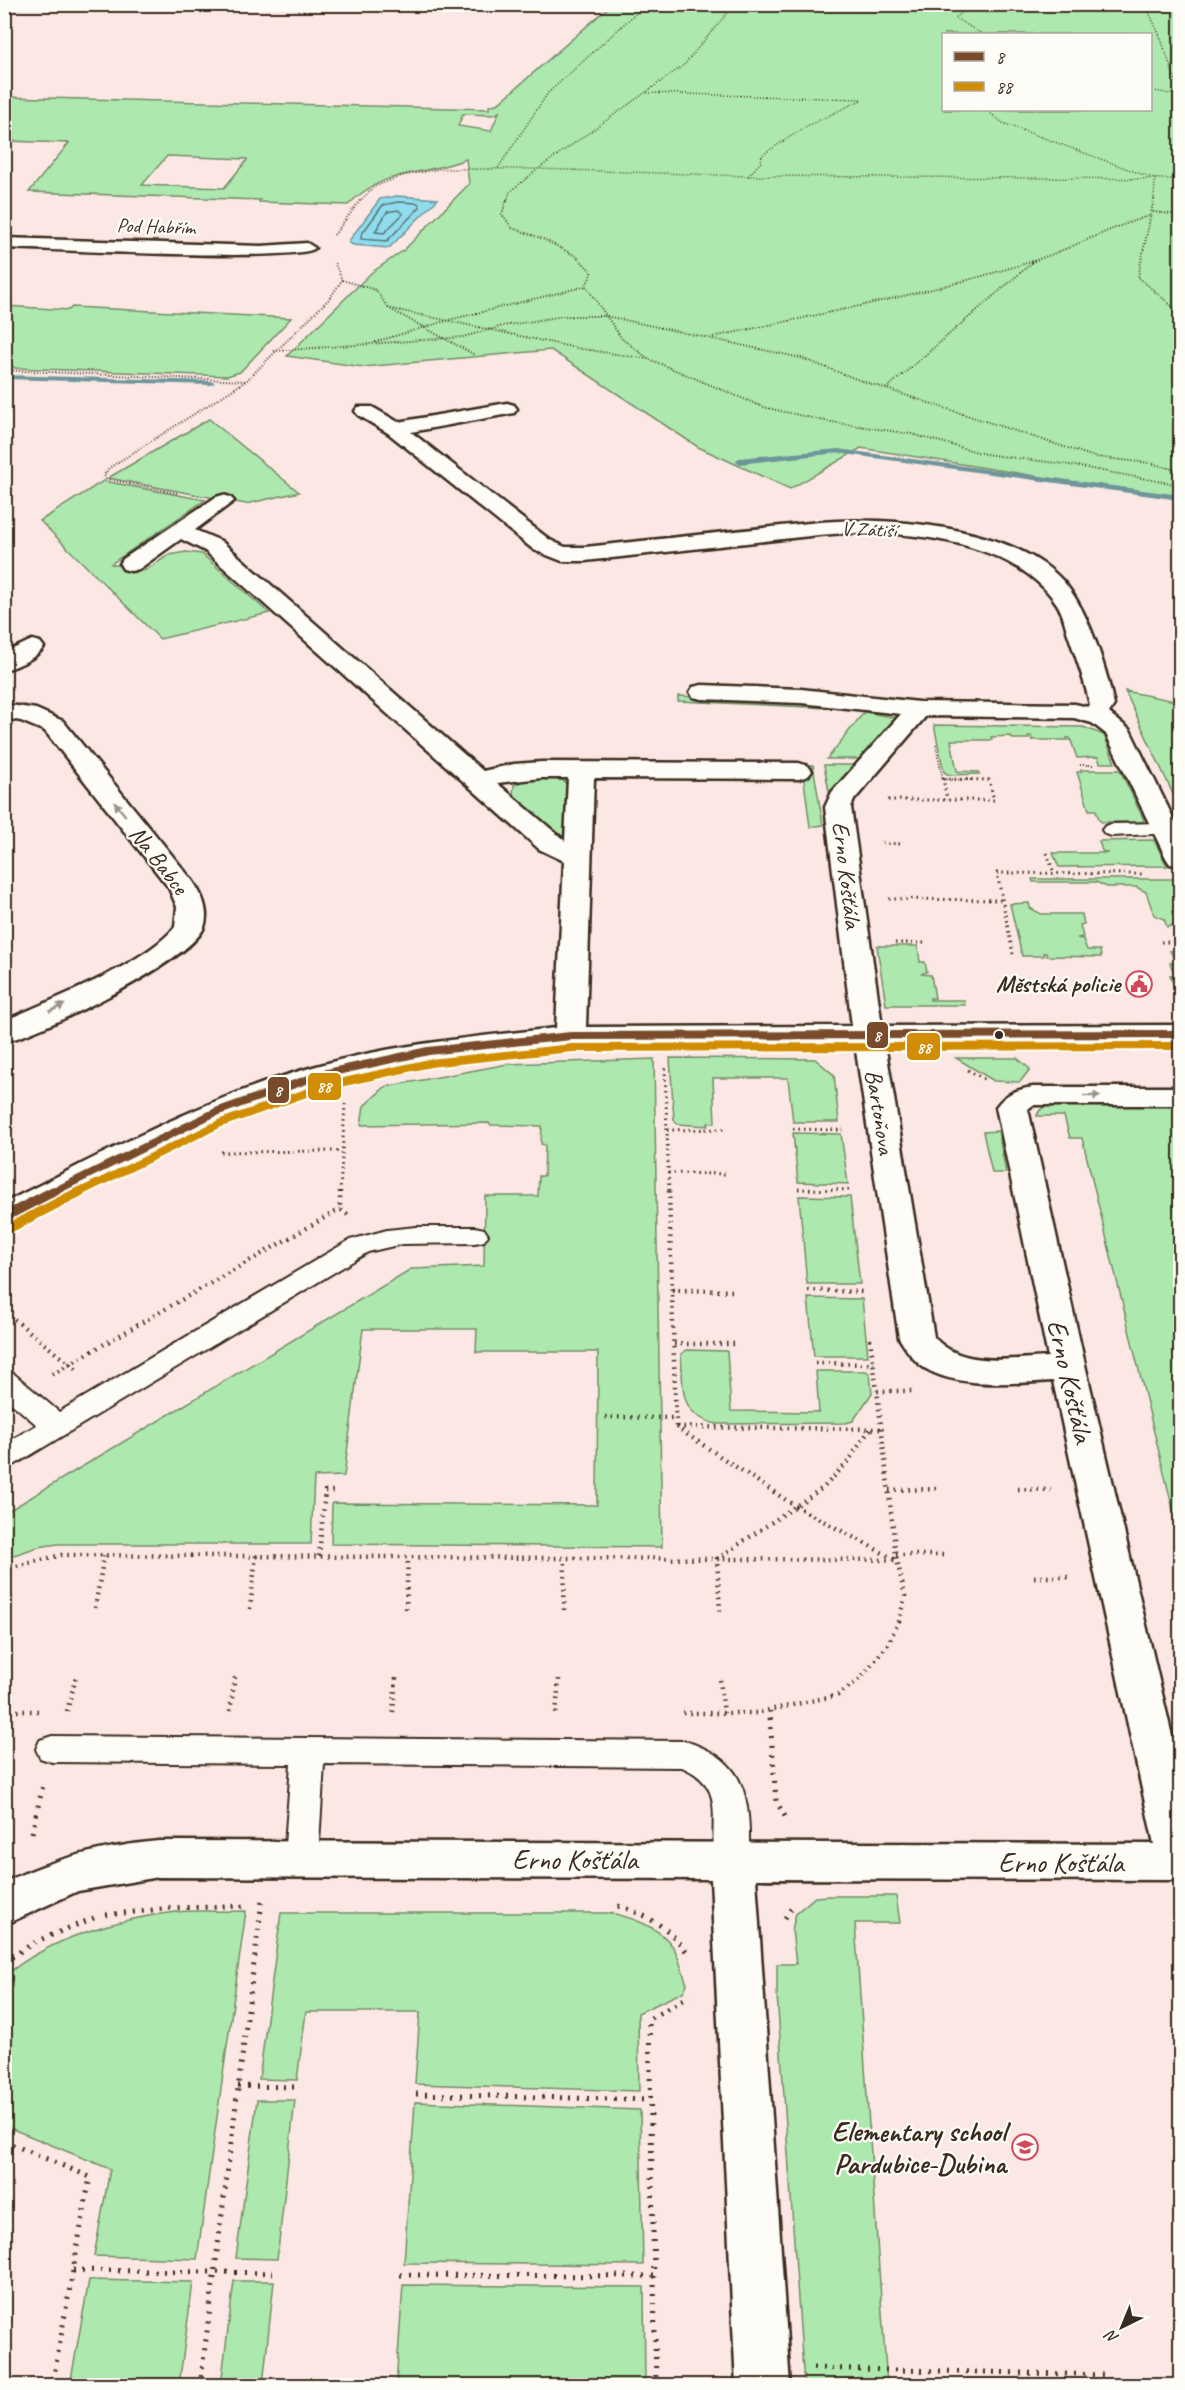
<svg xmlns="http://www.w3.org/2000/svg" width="1185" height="2390" font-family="Caveat,sans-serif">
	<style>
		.green { fill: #ade9ae; stroke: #748a66; stroke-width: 1.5; fill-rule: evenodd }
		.water { fill: #8edced; stroke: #6d959a; stroke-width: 1.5 }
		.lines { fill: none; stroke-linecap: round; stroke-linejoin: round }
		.shore { stroke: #5c7171; stroke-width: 1.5 }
		.stream { fill: #6d959a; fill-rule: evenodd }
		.lane-casing { stroke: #3b2a1e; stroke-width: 4 }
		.street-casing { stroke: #3b2a1e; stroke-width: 5 }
		.path-far4 { stroke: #3b2a1e; stroke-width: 1.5; stroke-dasharray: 1 2; stroke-linecap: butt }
		.path-far3 { stroke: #3b2a1e; stroke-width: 2; stroke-dasharray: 1 2; stroke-linecap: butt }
		.path-far2 { stroke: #3b2a1e; stroke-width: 3; stroke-dasharray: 1.5 4; stroke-linecap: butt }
		.path-far1 { stroke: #3b2a1e; stroke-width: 4.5; stroke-dasharray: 1.5 5; stroke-linecap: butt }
		.path { stroke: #3b2a1e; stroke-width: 5; stroke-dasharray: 2 7; stroke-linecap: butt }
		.lane { fill: #fdfcf7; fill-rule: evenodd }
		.street { fill: #fdfcf7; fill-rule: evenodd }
		.bus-1-far1-casing { stroke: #fdfcf7; stroke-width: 12 }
		.bus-1-casing { stroke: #fdfcf7; stroke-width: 15 }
		.bus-2-far1-casing { stroke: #fdfcf7; stroke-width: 12 }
		.bus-2-casing { stroke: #fdfcf7; stroke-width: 15 }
		.bus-1-far1 { stroke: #7a4b2a; stroke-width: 8 }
		.bus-1 { stroke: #7a4b2a; stroke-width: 10 }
		.bus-2-far1 { stroke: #d18d06; stroke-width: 8 }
		.bus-2 { stroke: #d18d06; stroke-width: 10 }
		.oneway { fill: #9c938a }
		.bus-dot { fill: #3b2a1e; stroke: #fdfcf7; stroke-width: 2 }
		.labels { text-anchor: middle; stroke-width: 4.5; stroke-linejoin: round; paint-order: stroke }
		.far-street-label { font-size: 20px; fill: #3b2a1e; stroke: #fdfcf7 }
		.street-label { font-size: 24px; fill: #3b2a1e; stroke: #fdfcf7 }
		.poi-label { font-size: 24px; font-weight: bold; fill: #3b2a1e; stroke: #fdfcf7; text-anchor: end }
		.near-street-label { font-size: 28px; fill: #3b2a1e; stroke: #fdfcf7 }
		.near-poi-label { font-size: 28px; font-weight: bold; fill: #3b2a1e; stroke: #fdfcf7; text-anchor: end }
		.line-badge { stroke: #fdfcf7; stroke-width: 2 }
		.badge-label { font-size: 16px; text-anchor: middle; font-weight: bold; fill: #fff }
	</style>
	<rect width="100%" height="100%" fill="#fbe8e4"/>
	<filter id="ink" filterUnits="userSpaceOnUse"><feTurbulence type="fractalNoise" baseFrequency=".0167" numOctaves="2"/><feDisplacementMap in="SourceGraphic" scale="12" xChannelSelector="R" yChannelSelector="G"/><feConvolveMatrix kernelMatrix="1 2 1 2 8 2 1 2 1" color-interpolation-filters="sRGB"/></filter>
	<g filter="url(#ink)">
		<path class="green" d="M 611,5 L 1180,5 L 1180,499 L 861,448 L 790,489 L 698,447 L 551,350 L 363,367 L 287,356 L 371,273 L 404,250 L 469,184 L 466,159 C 421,177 386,167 348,205 L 259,202 L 260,200 L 29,192 L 69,143 L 5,141 L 5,97 L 489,109 L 489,106 L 499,103 ZM 944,34 L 1150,34 L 1150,110 L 944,110 ZM 499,112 L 491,131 L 458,126 L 463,114 L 494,115 ZM 167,156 L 247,159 L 247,160 L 224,188 L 142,185 Z
			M 5,306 L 69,310 L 72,307 L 291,318 L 240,372 L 227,376 L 15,368 L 5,362 Z
			M 209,419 L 299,492 L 246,504 L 108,478 Z
			M 103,481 L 205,500 L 111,564 L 144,571 L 169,555 L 186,552 L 202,554 L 269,613 L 160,639 L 40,521 Z
			M 1125,691 L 1180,702 L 1180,809 Z
			M 678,696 L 813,702 L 849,709 L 678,701 Z
			M 864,712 L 897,718 L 860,759 L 827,759 Z
			M 934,725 L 1083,727 L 1104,735 L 1115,763 L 1100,763 L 1098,757 L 1077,758 L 1070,738 L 1067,738 L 1068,740 L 1032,740 L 1031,736 L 1028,736 L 1029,739 L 1013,739 L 1010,736 L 991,737 L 992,740 L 951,740 L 957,771 L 978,772 L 979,774 L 949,775 L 944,772 Z
			M 802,765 L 813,765 L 823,825 L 810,827 Z
			M 824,765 L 857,765 L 830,797 Z
			M 1081,770 L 1120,770 L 1144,820 L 1141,822 L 1102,822 L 1099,820 L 1096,810 L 1089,810 L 1077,772 L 1081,772 Z
			M 533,777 C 546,777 562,775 569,787 L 565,838 L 560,837 L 513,795 L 514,785 Z
			M 1154,840 L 1167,866 L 1059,867 L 1053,853 L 1108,853 L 1102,851 L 1099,841 Z
			M 1032,879 L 1173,879 L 1180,895 L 1180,923 L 1167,927 L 1164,919 L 1154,915 L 1146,892 L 1136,887 L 1107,887 L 1096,882 L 1033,882 Z
			M 1029,903 L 1030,908 L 1041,914 L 1082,914 L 1084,924 L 1080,925 L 1083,937 L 1077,938 L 1083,939 L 1087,950 L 1100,950 L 1101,957 L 1047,956 L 1046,953 L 1043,953 L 1044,956 L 1022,956 L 1010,904 Z
			M 877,946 L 918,946 L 920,962 L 925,962 L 927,972 L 921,974 L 931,975 L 935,998 L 930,998 L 930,1000 L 964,1000 L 965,1005 L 886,1005 Z
			M 1180,950 L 1180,998 L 1178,998 L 1170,975 L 1180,974 L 1174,973 L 1170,963 L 1176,962 L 1170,951 Z
			M 670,1058 L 815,1059 L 834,1075 L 839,1122 L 793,1122 L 788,1078 L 713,1078 L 715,1123 L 708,1123 L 708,1126 L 677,1124 L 674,1120 Z
			M 956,1058 L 1017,1058 L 1030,1069 L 1020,1082 L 994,1081 Z
			M 654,1059 L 662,1547 L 331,1544 L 332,1503 L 597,1505 L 598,1352 L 476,1352 L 477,1329 L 363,1329 L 344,1476 L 314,1477 L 311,1544 L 58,1544 L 38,1547 L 5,1558 L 5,1513 L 411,1269 L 484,1266 L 485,1196 L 538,1196 L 539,1176 L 544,1176 L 545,1145 L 541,1144 L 542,1126 L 490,1125 L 489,1123 L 361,1125 L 364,1106 L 385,1087 L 508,1064 Z
			M 1062,1102 L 1180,1103 L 1180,1538 L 1082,1138 L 1070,1138 L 1064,1116 L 1037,1116 C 1040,1105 1052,1104 1062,1102 Z
			M 998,1131 L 1006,1173 L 992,1173 L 983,1132 Z
			M 793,1133 L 841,1134 L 848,1184 L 798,1182 Z
			M 799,1196 L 850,1197 L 860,1284 L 807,1284 Z
			M 808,1298 L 862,1299 L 868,1356 L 814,1356 Z
			M 687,1350 L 727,1351 L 731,1411 L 819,1412 L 816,1371 L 866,1371 L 870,1374 L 872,1393 L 853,1421 L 846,1423 L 717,1424 C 677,1415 684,1387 681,1354 Z
			M 829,1896 L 896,1896 L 900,1923 L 855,1923 L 887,2385 L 804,2385 L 777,1995 L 777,1964 L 796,1964 L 792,1930 L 796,1913 L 815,1897 Z
			M 246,1911 L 197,2259 L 94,2256 L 110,2169 L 5,2126 L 5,1976 C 51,1937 117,1919 176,1912 C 199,1910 223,1912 246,1911 Z
			M 281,1913 L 611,1913 C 634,1918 664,1929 676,1952 C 680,1962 683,1974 687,1984 L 683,1992 L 638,2013 L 639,2091 L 415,2084 L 420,2012 L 306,2012 L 297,2080 L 259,2079 Z
			M 257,2100 L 295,2100 L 277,2259 L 236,2258 Z
			M 415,2102 L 640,2110 L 643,2265 L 404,2263 Z
			M 89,2280 L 193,2282 L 179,2385 L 70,2385 Z
			M 234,2281 L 274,2281 L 263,2385 L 221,2385 Z
			M 403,2285 L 644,2287 L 645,2385 L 396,2385 Z"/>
		<path class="water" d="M 397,196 L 438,199 L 389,248 L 353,245 L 348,242 L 380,199 Z"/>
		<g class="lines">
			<path class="shore" d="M 398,202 L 418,203 L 420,207 L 387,241 L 361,239 L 361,235 L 383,205 Z
				M 398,210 L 403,214 L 384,233 L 375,232 L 387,212 Z"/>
			<path class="stream" d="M 4,375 L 211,381 L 215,383 L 211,385 L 4,379 Z
				M 838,449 L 1180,495 L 1180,500 L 838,453 L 739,464 L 735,461 L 739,458 Z"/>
			<g class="lane-casing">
				<path id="lane" d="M 1166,823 L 1173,825 L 1176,829 L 1173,833 L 1112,836 L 1105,834 L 1102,830 L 1105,826 L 1112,824 Z
					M 416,1227 L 475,1227 L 484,1229 L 488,1235 L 484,1241 L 475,1243 L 402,1244 L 368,1252 L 14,1465 L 4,1468 L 4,1444 L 37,1425 L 4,1397 L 4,1372 L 14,1374 L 59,1412 L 350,1240 L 387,1230 Z
					M 52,1736 L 685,1741 C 734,1757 748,1781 749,1832 C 749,1846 750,1857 744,1869 L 732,1873 L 720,1869 C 701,1831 735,1790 682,1767 L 324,1764 L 318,1859 L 313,1869 L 301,1873 L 289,1869 L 284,1859 L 291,1764 L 52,1762 L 40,1758 L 36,1749 L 40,1740 Z"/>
			</g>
			<g class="street-casing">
				<path id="street" d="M 4,238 L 261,246 L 307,243 L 315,248 C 304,263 41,249 4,248 Z
					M 507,403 L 514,405 L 517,409 L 514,413 L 411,432 L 550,540 L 565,547 L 585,547 L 819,522 C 888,516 1012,526 1062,580 C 1088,608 1106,668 1114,705 L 1109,713 L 1130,730 L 1180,832 L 1180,866 L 1170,864 L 1166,858 L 1106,734 L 1092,723 L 1074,718 L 926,716 L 854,800 L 851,807 L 882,1026 L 1180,1025 L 1180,1043 L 885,1044 L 934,1337 C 960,1368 1011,1359 1048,1357 L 996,1107 C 1006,1093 1016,1090 1033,1087 L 1180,1087 L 1180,1105 L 1033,1105 L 1028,1109 L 1086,1369 L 1180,1770 L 1180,1880 L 756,1879 L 790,2386 L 736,2386 L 711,1879 L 159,1877 L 78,1891 L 4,1925 L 4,1883 L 7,1881 C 56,1858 105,1846 159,1841 L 1154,1844 L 1053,1381 C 1015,1383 956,1389 923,1367 C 913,1360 906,1349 899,1338 L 855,1044 C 681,1045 503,1035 333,1081 C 315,1086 298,1093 282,1099 C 189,1132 103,1179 16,1224 L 4,1227 L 4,1203 C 105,1153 204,1098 313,1067 C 392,1044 474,1037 556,1028 L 564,861 L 539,849 L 205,551 L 181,539 L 139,569 L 131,571 L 123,569 L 120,564 L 123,559 L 216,497 L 223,495 L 230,497 L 234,501 L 195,530 L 221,541 L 483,771 L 514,764 L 542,762 L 799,763 L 808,766 L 812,771 L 808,776 L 799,779 L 594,778 L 586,1027 L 852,1026 L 825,807 L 832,792 L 901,714 L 801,703 L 702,699 L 693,697 L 690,692 L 693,687 L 702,685 L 801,689 L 919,702 L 1075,704 L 1088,707 L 1090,705 C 1085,681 1076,658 1068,634 C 1065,625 1063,613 1057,604 C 1011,536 893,528 819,535 L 585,561 L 562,561 L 534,550 L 388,433 L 358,415 L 355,411 L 358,407 L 372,407 L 398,422 ZM 542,778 L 568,778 L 565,841 L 497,783 Z
					M 32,640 L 40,642 L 44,647 C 36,658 17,667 4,670 L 4,653 Z
					M 4,704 L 36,709 L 63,721 L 192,880 C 201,893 210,911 204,927 C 191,961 42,1033 4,1042 L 4,1021 C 51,1000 144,965 175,927 L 177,907 L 169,888 L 45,731 L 21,721 L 4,718 Z"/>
			</g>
			<path class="path-far4" d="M 973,4 L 955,18 L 982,34
				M 1145,4 L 1160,36 L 1180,93
				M 1150,90 L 1180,96
				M 647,93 L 861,99
				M 986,110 L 1003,123 L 1155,179 L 1154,201
				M 498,168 L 548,93 L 634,15 L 650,4
				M 748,176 L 761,162 L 762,155 L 807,126 L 861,100
				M 360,201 L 374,187 L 402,176 L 439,169 L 538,169 L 748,176 L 1180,179
				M 507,201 L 510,192 L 538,169 L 684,65 L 728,12 L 738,4"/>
			<path class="path-far3" d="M 507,199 L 502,214 L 512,228 L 543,239 L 576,256 L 592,272 L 586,286 L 622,339 L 649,359
				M 1154,199 L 1138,277 L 1180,313
				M 1153,212 L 1180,215
				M 334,235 L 361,199
				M 342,280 L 376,290 L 388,308 L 475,355
				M 388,308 L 576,348 L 649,359 L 763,407 L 825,421 L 911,434 L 985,454 L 1064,464 L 1180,485
				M 713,337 C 820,314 928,294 1033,261 C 1073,248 1111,227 1152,215
				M 375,342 L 449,320 L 586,286
				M 274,351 L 463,337 L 503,326 L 563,316 L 606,316 L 801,358 L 859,380 L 1095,457 L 1150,463 L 1180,471
				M 4,370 L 245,381
				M 886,389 L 1034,261
				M 1180,443 L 1178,447 L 1180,450
				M 177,493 L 106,479 L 104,475 L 109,468 L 246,381 L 330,298 L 342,280 L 334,262
				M 936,744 L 943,780
				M 1080,765 L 1094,765
				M 943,779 L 972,780"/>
			<path class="path-far2" d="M 943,778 L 947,800
				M 888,800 L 994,800 L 989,780 L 943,779
				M 882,843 L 902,844
				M 1047,853 L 1054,873
				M 889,899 L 1003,900
				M 1161,942 L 1180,942
				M 1176,942 L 1173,933 L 1180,926
				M 895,943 L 924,943
				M 1013,954 L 997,873 L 1145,874
				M 665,1068 L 669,1193
				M 968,1070 L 987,1081
				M 793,1129 L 843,1130
				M 667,1130 L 725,1129
				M 221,1152 L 341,1151
				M 668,1173 L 727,1174
				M 798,1189 L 852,1190
				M 340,1193 L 345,1104"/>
			<path class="path-far1" d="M 340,1191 L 340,1209 L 348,1215
				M 669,1191 L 676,1427
				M 672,1290 L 734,1291
				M 808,1290 L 864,1292
				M 4,1311 L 78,1371
				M 870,1339 L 877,1391
				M 674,1344 L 737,1344
				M 815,1363 L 874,1364
				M 52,1374 L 340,1209
				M 605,1417 L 676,1418
				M 676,1427 L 795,1506 L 896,1560
				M 677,1427 L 881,1429
				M 1018,1489 L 1051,1490
				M 889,1490 L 937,1489
				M 896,1555 L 946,1555
				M 319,1556 L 325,1491 L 336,1491
				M 4,1569 L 61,1555 L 897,1560
				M 1034,1577 L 1072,1577
				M 95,1608 L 104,1555
				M 250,1609 L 256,1555
				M 406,1609 L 408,1558
				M 564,1610 L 565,1559
				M 720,1611 L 717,1559 L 824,1487 L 847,1463 L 870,1429
				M 720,1680 L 724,1713
				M 4,1711 L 42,1711
				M 67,1711 L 76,1677
				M 230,1711 L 235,1677
				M 770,1711 L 771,1720
				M 393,1712 L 396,1678
				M 556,1713 L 559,1679
				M 683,1713 L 756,1713 L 838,1695 L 860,1679 L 888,1644 L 899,1621 L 905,1596 L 896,1555 L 877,1391 L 912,1391"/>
			<path class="path" d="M 770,1718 L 776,1801 L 786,1818
				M 32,1833 L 43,1785
				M 618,1906 C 648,1915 670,1928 688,1954
				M 106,1915 L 171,1908 L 248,1906
				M 785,1918 L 794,1904
				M 42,1939 L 99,1916
				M 4,1962 L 35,1942
				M 238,2086 L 296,2087
				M 416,2094 L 650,2100
				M 4,2141 L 90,2177 L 52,2386
				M 73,2270 L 275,2273
				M 400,2275 L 654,2276
				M 813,2368 L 1107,2375 L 1109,2386
				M 200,2386 L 262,1901
				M 656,2386 L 649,2019 L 690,1996"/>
			<use href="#lane" class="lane"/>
			<use href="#street" class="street"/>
			<g class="bus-1-far1-casing">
				<path id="bus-1-far1" d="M 51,1193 L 216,1112 L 323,1074 L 428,1051 L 571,1036 L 1180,1034"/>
			</g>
			<g class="bus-1-casing">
				<path id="bus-1" d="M 4,1217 L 54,1191"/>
			</g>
			<g class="bus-2-far1-casing">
				<path id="bus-2-far1" d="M 78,1193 L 221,1123 L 326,1086 L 430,1063 L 572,1048 L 1180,1046"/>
			</g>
			<g class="bus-2-casing">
				<path id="bus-2" d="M 9,1228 L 81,1191"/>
			</g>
			<use href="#bus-1-far1" class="bus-1-far1"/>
			<use href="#bus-1" class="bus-1"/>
			<use href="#bus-2-far1" class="bus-2-far1"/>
			<use href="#bus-2" class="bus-2"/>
		</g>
		<defs><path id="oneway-solid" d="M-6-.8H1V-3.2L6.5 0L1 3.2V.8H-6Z" transform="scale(1.5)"/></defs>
		<g class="oneway">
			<use href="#oneway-solid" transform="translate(120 809) rotate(-129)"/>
			<use href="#oneway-solid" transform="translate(57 1008) rotate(-26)"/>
			<use href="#oneway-solid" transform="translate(1092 1096)"/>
		</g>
	</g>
	<defs>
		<g id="civic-ring" transform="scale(1.35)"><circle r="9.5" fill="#fdfcf7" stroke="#d1495b" stroke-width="1.5"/><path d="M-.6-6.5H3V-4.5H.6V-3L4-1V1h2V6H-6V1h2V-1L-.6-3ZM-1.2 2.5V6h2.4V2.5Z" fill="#d1495b"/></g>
		<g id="school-ring" transform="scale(1.35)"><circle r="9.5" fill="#fdfcf7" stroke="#d1495b" stroke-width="1.5"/><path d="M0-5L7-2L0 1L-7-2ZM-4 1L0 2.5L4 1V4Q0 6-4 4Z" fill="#d1495b"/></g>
	</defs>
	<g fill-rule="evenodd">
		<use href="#civic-ring" x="1139" y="984"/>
		<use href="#school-ring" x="1025" y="2147"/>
	</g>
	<circle class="bus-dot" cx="999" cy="1035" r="5"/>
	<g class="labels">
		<g class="far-street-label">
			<text transform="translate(156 226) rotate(2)" y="7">Pod Habřím</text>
			<text transform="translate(869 529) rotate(2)" y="7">V Zátiší</text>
		</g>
		<g class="street-label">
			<text transform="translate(159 860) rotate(52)" y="8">Na Babce</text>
			<text transform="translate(847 875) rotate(83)" y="8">Erno Košťála</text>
			<text transform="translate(880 1112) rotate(81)" y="8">Bartoňova</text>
		</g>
		<g class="poi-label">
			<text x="1120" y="992">Městská policie</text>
		</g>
		<g class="near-street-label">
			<text transform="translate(1071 1381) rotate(77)" y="10">Erno Košťála</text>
			<text x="575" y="1869">Erno Košťála</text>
			<text x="1061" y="1872">Erno Košťála</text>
		</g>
		<g class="near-poi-label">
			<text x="1006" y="2141">Elementary school<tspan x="1006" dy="32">Pardubice-Dubina</tspan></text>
		</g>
	</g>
	<g class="line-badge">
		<rect x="866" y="1021" width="23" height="28" rx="6" fill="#7a4b2a"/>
		<rect x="906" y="1032" width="35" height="29" rx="6" fill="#d18d06"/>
		<rect x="307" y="1072" width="35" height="29" rx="6" fill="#d18d06"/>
		<rect x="267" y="1076" width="23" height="28" rx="6" fill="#7a4b2a"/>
	</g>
	<g class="badge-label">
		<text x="877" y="1041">8</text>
		<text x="924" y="1053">88</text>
		<text x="324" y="1092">88</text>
		<text x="278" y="1096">8</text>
	</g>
	<rect width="1185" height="2390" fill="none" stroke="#fdfcf7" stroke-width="24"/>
	<rect x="12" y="12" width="1161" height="2366" fill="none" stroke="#3b2a1e" stroke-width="2" filter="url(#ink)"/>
	<rect x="942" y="33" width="210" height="78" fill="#fdfcf7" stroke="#afa8a0" stroke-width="1.5"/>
	<rect x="954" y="52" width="30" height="9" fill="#7a4b2a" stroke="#afa8a0" stroke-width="1.5"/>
	<text x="996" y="63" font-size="18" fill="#3b2a1e">8</text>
	<rect x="954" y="82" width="30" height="9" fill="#d18d06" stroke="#afa8a0" stroke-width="1.5"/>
	<text x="996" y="93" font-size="18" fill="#3b2a1e">88</text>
	<g transform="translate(1122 2327) rotate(223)" stroke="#fdfcf7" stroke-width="4.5" paint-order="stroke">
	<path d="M0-4.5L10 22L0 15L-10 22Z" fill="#3b2a1e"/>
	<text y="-9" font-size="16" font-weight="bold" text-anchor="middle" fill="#3b2a1e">N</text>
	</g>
</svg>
